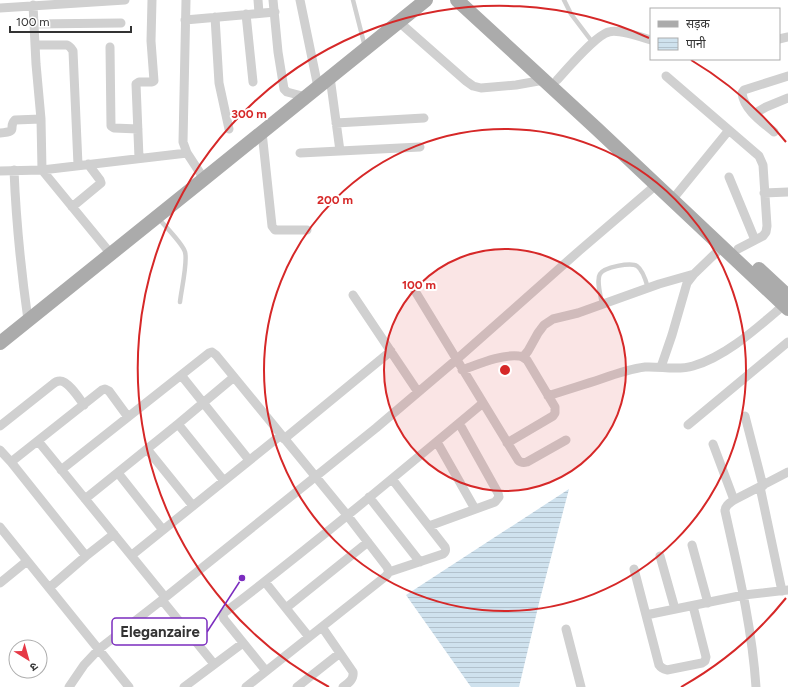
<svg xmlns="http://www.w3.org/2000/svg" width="788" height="687" font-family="Figtree,'Noto Sans Devanagari',sans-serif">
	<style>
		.water { fill: url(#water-rules) }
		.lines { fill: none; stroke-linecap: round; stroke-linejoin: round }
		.lane { stroke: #d0d0d0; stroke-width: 4.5 }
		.street { stroke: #d0d0d0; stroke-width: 9 }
		.primary { stroke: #ababab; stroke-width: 14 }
		.ring { fill: none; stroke: #d62828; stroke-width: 2 }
		.centre { fill: #d62828; stroke: #fff; stroke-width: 2 }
		.ring-label { font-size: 12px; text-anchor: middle; font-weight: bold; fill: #d62828; stroke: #fff; stroke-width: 4; stroke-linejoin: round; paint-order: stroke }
		.leader { fill: none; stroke: #7b2cbf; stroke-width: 1.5 }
		.callout-dot { fill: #7b2cbf; stroke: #fff; stroke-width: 1.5 }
		.callout { fill: #fff; stroke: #7b2cbf; stroke-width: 1.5 }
		.callout-label { font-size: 15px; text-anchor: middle; font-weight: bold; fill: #333 }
	</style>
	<defs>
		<pattern id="water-rules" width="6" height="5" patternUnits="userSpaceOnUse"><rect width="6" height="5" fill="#cfe2ee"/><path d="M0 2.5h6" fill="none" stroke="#b2c2cd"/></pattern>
	</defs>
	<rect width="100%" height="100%" fill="#fff"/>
	<path class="water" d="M 569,489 L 540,599 L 519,687 L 471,687 L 406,595 Z"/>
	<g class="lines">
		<path class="lane" d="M 353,0 L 365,47
			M 564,0 L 571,14 L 593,43
			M 158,218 C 165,226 183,244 185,252 C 188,262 181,291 180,302
			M 602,304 C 601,297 596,280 600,274 C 604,267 631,262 637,266 C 643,270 646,281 648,288"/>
		<path class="street" d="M 186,0 L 183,142 L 187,153 L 204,179
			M 258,0 L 259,13
			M 273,0 L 278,52 L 284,89 L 287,92 L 306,97
			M 300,0 L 318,87
			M 33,5 L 36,64 L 41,119 L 42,170 L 111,254
			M 0,8 L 125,0
			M 246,14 L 253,82
			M 215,17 L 219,83 L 229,129
			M 185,20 L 275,12
			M 399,22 L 466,81 L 473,86 L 481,88 L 516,85 L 544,80
			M 34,24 L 121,23
			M 779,39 L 788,37
			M 35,45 L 67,45 C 70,46 71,48 73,51 L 78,165
			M 110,47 L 111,126 L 114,128 L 138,129
			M 666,76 L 759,156 L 763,165 L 767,226 L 766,232 L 763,236 L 738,249
			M 330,77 L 340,151
			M 557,80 C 566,70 597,34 609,32 C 618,29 641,37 651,40
			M 754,114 L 766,107 L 788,98
			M 336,123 L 424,118
			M 262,132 L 272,226 L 275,230 L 307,230
			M 774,132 C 762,122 744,110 742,93 L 744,90 L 788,76
			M 0,133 C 20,131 7,128 15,120 L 41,119
			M 300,153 L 420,147
			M 139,158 L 136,84 L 139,82 L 152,82 L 154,81 L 151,41 L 152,0
			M 14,170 C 16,221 21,270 28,320
			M 0,171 L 42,170 L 187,153
			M 729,177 L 755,240
			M 764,193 L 788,192
			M 672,200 L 729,130
			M 72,207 L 101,183 L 100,180 L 88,164
			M 415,291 L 518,460 C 521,463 523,463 527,462 L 566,440
			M 353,295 L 418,392
			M 523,357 L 528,351 L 538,333 L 544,325 L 553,319 L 578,313 L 659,284 L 694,274
			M 661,367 L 672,335 L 687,283 L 694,274 L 722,247
			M 462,370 C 479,364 501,354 519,356 C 522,356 524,358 527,360 L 555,407 L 555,413 L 553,416 L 507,443
			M 181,375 L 249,460
			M 548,396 C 566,390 583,385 601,379 C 615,374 629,369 645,367 C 661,366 677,371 693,366 C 727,356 758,327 784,305
			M 745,416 L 763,486
			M 178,424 L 224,481
			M 688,425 L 788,342
			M 0,426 L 53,384 C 55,382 57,381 60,381 C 68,381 79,398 84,405
			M 284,439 L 391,351
			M 38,441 L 165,597
			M 437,442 L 475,509
			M 713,444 L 734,500
			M 147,449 L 193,506
			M 0,450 L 11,462 L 86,556
			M 11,462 L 102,390 L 105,389 L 109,391 L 128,417
			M 61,470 L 209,353 L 212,352 L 216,355 L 347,515 L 387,567 L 389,572 L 386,576 L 246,687
			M 118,473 L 163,530
			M 760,487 L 782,591
			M 369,497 L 420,562
			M 85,499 L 178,424 L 234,377
			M 429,526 L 495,502 L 499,497 L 498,493 L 459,423
			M 0,527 L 129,687
			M 692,545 L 708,603
			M 132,555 L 281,435
			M 660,556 L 675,609
			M 634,569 L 659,665 C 661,668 663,669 667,670 L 702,663 L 705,661 L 706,657 L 705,653 L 693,606
			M 389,572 L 443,554 C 446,552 446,550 445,547 L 392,479
			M 265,582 L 309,637
			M 0,583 L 27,561
			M 49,588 L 86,556 L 114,534
			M 162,600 L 214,664
			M 286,608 L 368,542
			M 646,615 L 744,595 L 788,590
			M 322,627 L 353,672 C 354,679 349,683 343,687
			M 566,629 L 581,687
			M 266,671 L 224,619 L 223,616 L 224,613 C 312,546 398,474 483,403
			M 69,687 L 84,665 L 99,649 L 162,600 L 376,428 L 456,360 L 579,251 L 656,185
			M 184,687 L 243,643
			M 297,687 L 340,653
			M 756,687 C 752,627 738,569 725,511 C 725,505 730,503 734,500 L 788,472"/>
		<path class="primary" d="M 457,0 L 597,129 L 788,309
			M 759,269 L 788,296
			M 0,343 L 204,179 L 426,0"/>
	</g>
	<circle cx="505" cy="370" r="121" fill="#d62828" fill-opacity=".12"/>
	<g class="ring">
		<circle cx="505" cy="370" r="121"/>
		<circle cx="505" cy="370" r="241"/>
		<path d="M786 598A362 362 0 0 1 681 687M329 687A362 362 0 0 1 649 38M691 60A362 362 0 0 1 786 142"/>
	</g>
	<circle cx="505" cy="370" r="6" class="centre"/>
	<g class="ring-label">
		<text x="249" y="118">300 m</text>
		<text x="335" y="204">200 m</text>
		<text x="419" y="289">100 m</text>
	</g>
	<path class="leader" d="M242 578L207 632"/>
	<circle class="callout-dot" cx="242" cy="578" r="4"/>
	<rect class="callout" x="112" y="618" width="95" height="27" rx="4"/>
	<g class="callout-label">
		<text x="160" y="637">Eleganzaire</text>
	</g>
	<rect x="650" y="8" width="130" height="52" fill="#ffffff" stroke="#adadad"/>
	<rect x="658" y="21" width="20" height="6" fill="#ababab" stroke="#adadad"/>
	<text x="686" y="28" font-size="12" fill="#333333">सड़क</text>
	<rect x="658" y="38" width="20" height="12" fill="url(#water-rules)" stroke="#adadad"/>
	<text x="686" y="48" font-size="12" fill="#333333">पानी</text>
	<g transform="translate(28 659) rotate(143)"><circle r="19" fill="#ffffff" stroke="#adadad"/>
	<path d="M0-3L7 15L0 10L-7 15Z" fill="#e63946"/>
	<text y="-6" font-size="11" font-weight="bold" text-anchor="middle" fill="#333333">उ</text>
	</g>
	<path d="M10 26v6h121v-6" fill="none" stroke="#333333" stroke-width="2"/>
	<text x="16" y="26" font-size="12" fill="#333333" stroke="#ffffff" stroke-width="3" paint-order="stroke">100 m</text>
</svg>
